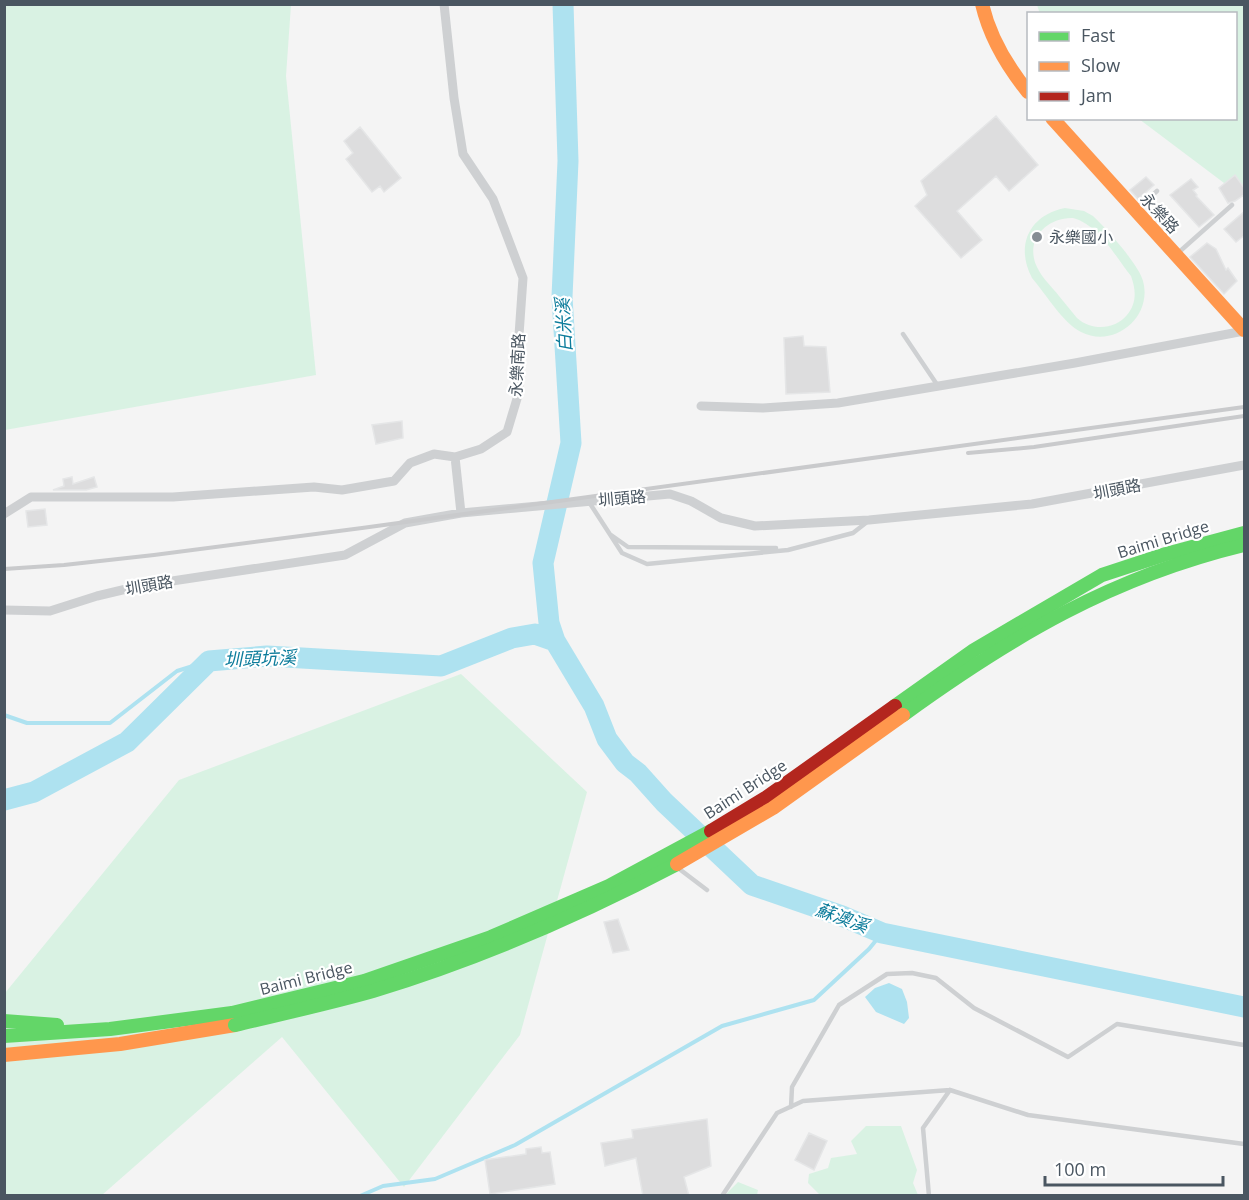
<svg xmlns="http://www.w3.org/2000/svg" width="1249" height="1200" font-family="'Open Sans','Noto Sans TC',sans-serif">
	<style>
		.green { fill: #d9f2e3; fill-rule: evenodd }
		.water { fill: #aee2f0 }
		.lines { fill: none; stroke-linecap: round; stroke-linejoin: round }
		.stream { stroke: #aee2f0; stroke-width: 4 }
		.river { stroke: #aee2f0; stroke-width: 21 }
		.building { fill: #ddddde; stroke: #e5e6e7; stroke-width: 1.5 }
		.lane { stroke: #ced0d2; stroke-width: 4.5 }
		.street { stroke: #ced0d2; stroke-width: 9 }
		.fast { stroke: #63d668; stroke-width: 14 }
		.slow { stroke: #ff974d; stroke-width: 14 }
		.jam { stroke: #b3261e; stroke-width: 14 }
		.rail { stroke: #c9cacc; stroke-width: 4 }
		.fast-bridge { stroke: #63d668; stroke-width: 14 }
		.slow-bridge { stroke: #ff974d; stroke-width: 14 }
		.poi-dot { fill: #868d94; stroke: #fff; stroke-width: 2 }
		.labels { text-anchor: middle; stroke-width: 4.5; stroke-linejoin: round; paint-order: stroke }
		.street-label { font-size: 16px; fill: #4a5661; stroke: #fff }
		.poi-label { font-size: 16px; fill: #4a5661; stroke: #fff; text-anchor: start }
		.water-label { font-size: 18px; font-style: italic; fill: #0c7c9b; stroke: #fff }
	</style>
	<rect width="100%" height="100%" fill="#f4f4f4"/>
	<path class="green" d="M 5,4 L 291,5 L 286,76 L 316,375 L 5,430 Z
		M 1037,5 L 1244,5 L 1244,198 L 1139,119 L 1236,118 L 1236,14 L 1040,14 Z
		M 1065,208 L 1084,211 L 1093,216 C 1106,228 1139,265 1143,281 C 1153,317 1114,349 1081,332 C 1063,323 1045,293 1032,278 C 1015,246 1029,215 1065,208 ZM 1073,218 C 1099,225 1115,256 1131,276 C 1136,290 1137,303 1127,315 C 1115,330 1091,331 1077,318 C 1071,311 1065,303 1059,296 C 1052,287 1042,278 1037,267 C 1024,240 1047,217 1073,218 Z
		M 461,674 L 587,792 L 520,1035 L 404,1187 L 282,1037 L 102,1195 L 5,1196 L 5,993 L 179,780 Z
		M 866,1126 L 901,1126 L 917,1170 L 913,1183 L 918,1195 L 820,1195 L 808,1183 L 809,1174 L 828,1168 L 831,1158 L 857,1154 L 851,1141 Z
		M 738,1182 L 758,1190 L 757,1195 L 725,1195 Z"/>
	<path class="water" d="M 889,983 L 902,989 L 907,1002 L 909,1018 L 904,1024 L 876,1012 L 865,997 L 875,988 Z"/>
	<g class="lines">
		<path class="stream" d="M 4,715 L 27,723 L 110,723 L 177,671 L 209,661
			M 360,1196 L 383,1186 L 435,1179 L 515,1145 L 722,1026 L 814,1000 L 869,949 L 882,933"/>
		<path class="river" d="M 563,4 L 568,161 L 562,297 L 571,443 L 543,563 L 549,623 L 555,641 L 594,706 L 607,739 L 625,763 L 638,773 L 664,802 L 752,885 L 842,916 L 882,933 L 1244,1007
			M 4,800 L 34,792 L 127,742 L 209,661 L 267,656 L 441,666 L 512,638 L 535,634 L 555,641"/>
	</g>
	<path class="building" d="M 996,116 L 1038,165 L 1009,191 L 996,176 L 957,211 L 982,240 L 961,258 L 915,206 L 927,195 L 921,181 Z
		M 360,127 L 401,178 L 384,192 L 380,186 L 372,192 L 346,159 L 353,153 L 344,141 Z
		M 1235,175 L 1245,189 L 1245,194 L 1235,201 L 1228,203 L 1219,188 Z
		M 1146,177 L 1154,185 L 1138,199 L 1130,190 Z
		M 1191,179 L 1198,187 L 1193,190 L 1197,195 L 1196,196 L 1214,215 L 1199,227 L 1170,195 Z
		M 1245,211 L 1245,235 L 1236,242 L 1224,229 Z
		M 1207,243 L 1216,249 L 1226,270 L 1228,268 L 1237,281 L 1224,294 L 1190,257 Z
		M 803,336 L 804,346 L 826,347 L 830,392 L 786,394 L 784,338 Z
		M 402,421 L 403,438 L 376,444 L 372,425 Z
		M 72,477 L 73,484 L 94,477 L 97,487 L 86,490 L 53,490 L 64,486 L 63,479 Z
		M 45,509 L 47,525 L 28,527 L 26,511 Z
		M 618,919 L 629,950 L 613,953 L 604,922 Z
		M 707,1119 L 711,1166 L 684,1177 L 689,1196 L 643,1196 L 636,1158 L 605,1166 L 601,1143 L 633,1138 L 632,1130 Z
		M 809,1133 L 827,1141 L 814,1170 L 795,1160 Z
		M 541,1147 L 542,1153 L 550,1152 L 555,1184 L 490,1194 L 485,1160 L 526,1154 L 526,1149 Z"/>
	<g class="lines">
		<path class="lane" d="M 1137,209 L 1157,191
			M 1178,253 L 1232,205
			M 903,334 L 938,386
			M 589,502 L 622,553 L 647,564 L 788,550 L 853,533 L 867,522
			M 611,535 L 628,547 L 776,548
			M 678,868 L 707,890
			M 791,1107 L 792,1087 L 839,1005 L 887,974 L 912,973 L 936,978 L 974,1008 L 1068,1057 L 1117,1024 L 1244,1045
			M 722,1196 L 777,1113 L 803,1101 L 950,1090 L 1028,1115 L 1244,1144
			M 929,1196 L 923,1128 L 950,1090"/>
		<path class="street" d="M 701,406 L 763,408 L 838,403 L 1075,363 L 1244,331
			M 455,457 L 461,513
			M 4,514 L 31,497 L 173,497 L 314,487 L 342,490 L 394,481 L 410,463 L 434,454 L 455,457 L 481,449 L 507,432 L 519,392 L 518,349 L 523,278 L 493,199 L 463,154 L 454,98 L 444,4
			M 4,610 L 50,611 L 97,596 L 139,586 L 345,555 L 405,523 L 461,513 L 670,494 L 691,501 L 721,518 L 755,526 L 869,520 L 1032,504 L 1244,465"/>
		<path class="fast" d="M 895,706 L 974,650 L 1102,575 L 1166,554 L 1244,533
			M 4,1021 L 57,1025
			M 4,1036 L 110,1029 L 232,1013 L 364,981 L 491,937 L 609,886 L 711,831"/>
		<path class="slow" d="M 982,4 C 990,38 1006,65 1028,92
			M 1052,118 L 1244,330
			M 4,1055 L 120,1044 L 235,1025"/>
		<path class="jam" d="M 711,831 L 767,797 L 895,706"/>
		<path class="rail" d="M 968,453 L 1034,447 L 1244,416
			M 4,569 L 64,565 L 154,555 L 362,528 L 1244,407"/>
		<path class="fast-bridge" d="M 903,715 C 1012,636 1112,577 1244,545
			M 235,1025 C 281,1014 327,1004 373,991 C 478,959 580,915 677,864"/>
		<path class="slow-bridge" d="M 677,864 L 773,808 L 903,715"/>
	</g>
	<circle class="poi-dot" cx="1037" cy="237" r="6"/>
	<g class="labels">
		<g class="street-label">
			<text transform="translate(1160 213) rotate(47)" y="6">永樂路</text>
			<text transform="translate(517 365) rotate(-87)" y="6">永樂南路</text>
			<text transform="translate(1117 489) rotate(-11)" y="6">圳頭路</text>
			<text transform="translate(622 498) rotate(-5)" y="6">圳頭路</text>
			<text transform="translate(1163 539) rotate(-17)" y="6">Baimi Bridge</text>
			<text transform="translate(149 585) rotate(-10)" y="6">圳頭路</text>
			<text transform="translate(745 789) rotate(-33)" y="6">Baimi Bridge</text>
			<text transform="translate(306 978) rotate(-14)" y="6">Baimi Bridge</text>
		</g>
		<g class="poi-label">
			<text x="1049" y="243">永樂國小</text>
		</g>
		<g class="water-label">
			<text transform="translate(564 325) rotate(-93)" y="6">白米溪</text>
			<text transform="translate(260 659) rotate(-2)" y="6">圳頭坑溪</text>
			<text transform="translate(842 918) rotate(20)" y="6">蘇澳溪</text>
		</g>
	</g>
	<rect width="1249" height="1200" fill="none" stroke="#4a5661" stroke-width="12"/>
	<rect x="1027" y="12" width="210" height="108" fill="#ffffff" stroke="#b7bbc0" stroke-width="1.5"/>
	<rect x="1039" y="32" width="30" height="9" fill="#63d668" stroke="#b7bbc0" stroke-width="1.5"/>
	<text x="1081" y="42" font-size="18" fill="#4a5661">Fast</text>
	<rect x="1039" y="62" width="30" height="9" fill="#ff974d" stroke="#b7bbc0" stroke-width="1.5"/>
	<text x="1081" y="72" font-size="18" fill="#4a5661">Slow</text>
	<rect x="1039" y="92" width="30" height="9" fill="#b3261e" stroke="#b7bbc0" stroke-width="1.5"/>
	<text x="1081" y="102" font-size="18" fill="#4a5661">Jam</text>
	<path d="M1045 1176v9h178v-9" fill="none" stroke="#4a5661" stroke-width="3"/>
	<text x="1054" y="1176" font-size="18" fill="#4a5661" stroke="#ffffff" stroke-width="4.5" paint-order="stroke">100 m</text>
</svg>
